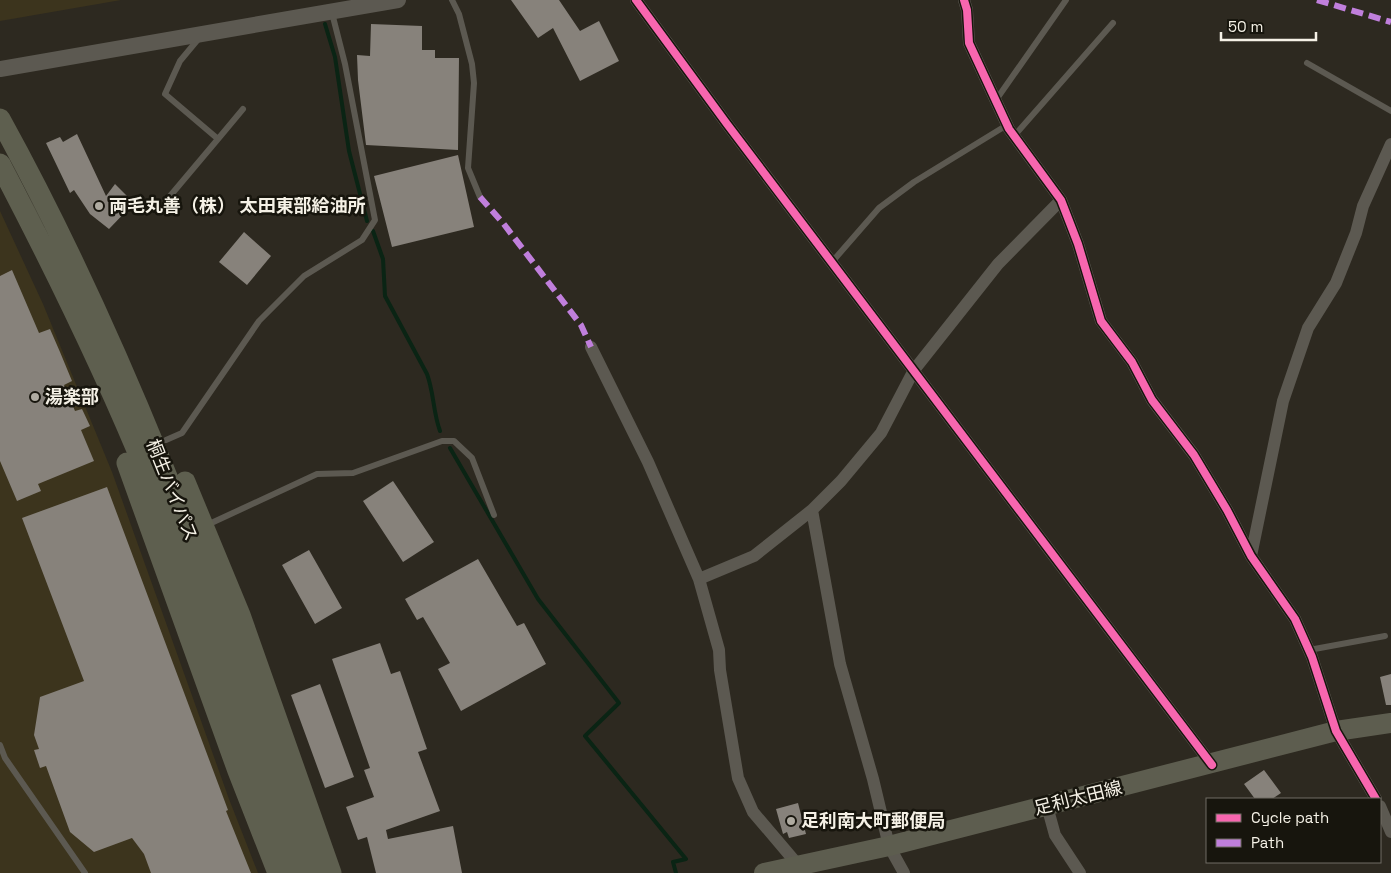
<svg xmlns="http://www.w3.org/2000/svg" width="1391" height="873" font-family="'Space Grotesk','Noto Sans JP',sans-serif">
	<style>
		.built { fill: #3c341d }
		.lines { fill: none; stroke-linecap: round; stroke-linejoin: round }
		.stream { stroke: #0a2414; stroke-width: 4 }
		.building { fill: #87827b }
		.service { stroke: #5c5951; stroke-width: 6 }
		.minor { stroke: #5c5951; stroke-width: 12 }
		.tertiary { stroke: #5c5951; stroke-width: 16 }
		.primary { stroke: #5d5d4f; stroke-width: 20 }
		.trunk { stroke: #5e5f4f; stroke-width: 21 }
		.quiet { stroke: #c07fdc; stroke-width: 6; stroke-dasharray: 12 6; stroke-linecap: butt }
		.cycleway-casing { stroke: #17150d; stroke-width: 11 }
		.cycleway { stroke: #f766af; stroke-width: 8 }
		.poi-dot { fill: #afaba1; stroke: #17150d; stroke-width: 2 }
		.labels { text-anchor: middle; stroke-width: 5; stroke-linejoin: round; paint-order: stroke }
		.poi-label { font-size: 18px; font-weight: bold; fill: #f5f1e6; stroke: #17150d; text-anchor: start }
		.street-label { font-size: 18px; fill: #f5f1e6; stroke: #17150d }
	</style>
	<rect width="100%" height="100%" fill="#2d2920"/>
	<path class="built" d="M 0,0 L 121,0 L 0,21 Z
		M 0,211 L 43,304 L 112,472 L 229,799 L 258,873 L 0,873 Z"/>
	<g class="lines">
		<path class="stream" d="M 325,24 L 335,57 L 349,151 L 367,221
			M 373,231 L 383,259 L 385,296 L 427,374 C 434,393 433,412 440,431
			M 450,448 L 538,599 L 619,703 L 585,736 L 686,859 L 673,862 L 676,873"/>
	</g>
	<path class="building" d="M 511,0 L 559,0 L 580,31 L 599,21 L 619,61 L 580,81 L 553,28 L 538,38 Z
		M 371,24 L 422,26 L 422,50 L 435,50 L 435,58 L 459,58 L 458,150 L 366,145 L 358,80 L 357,55 L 370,56 Z
		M 77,134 L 106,196 L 115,184 L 134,203 L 109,229 L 90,214 L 74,190 L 70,193 L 46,143 L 60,137 L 63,142 Z
		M 458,155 L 474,227 L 392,247 L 374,176 Z
		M 244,232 L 271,256 L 247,285 L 219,262 Z
		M 12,270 L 39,333 L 50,329 L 60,352 L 72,381 L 64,385 L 75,411 L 82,409 L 90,426 L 81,430 L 94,461 L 38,484 L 41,491 L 17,501 L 0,461 L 0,276 Z
		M 393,481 L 434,542 L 403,562 L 363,501 Z
		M 107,487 L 228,810 L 226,811 L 251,873 L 151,873 L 144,854 L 132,838 L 94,852 L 70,832 L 46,766 L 40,768 L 34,750 L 39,749 L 34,735 L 40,697 L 84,681 L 22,518 Z
		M 309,550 L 342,608 L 315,624 L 282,565 Z
		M 478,559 L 517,626 L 524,623 L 546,664 L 461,711 L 438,669 L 450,663 L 423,617 L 417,620 L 405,599 Z
		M 380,643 L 391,674 L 400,671 L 427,749 L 418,752 L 440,811 L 386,830 L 388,839 L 453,826 L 462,873 L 376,873 L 367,837 L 358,840 L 346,807 L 374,797 L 364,770 L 370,768 L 332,659 Z
		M 1391,674 L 1391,705 L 1386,705 L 1380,677 Z
		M 320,684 L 354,777 L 325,788 L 291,695 Z
		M 1264,770 L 1281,793 L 1272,799 L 1255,799 L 1244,784 Z
		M 798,803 L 806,834 L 789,838 L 787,832 L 783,834 L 776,809 Z"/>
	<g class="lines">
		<path class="service" d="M 452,0 L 459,14 L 472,64 L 474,83 L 468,168 L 480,197
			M 1307,63 L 1391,111
			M 996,100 L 1066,0
			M 1014,136 L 1113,23
			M 218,139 L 243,109
			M 165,202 L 218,139 L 165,94 L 180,61 L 200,37
			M 832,262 L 879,208 L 914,182 L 1007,125
			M 166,440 L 182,433 L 259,321 L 304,276 L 362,240 L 375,220 L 345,64 L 332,13
			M 207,525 L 317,474 L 353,473 L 442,441 L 454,441 L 472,458 L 494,515
			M 1309,650 L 1385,636
			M 0,745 L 5,758 L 85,873"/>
		<path class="minor" d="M 636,0 L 727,124 L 1212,765
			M 964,0 L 967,10 L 969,43 L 1009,129 L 1061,200 L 1078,244 L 1101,321 L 1132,362 L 1152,400 L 1194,455 L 1227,510 L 1251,556 L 1295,619 L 1312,657 L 1336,731 L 1376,799
			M 591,347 L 648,462 L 699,579 L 719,650 L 720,670 L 738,778 L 753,812 L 798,865 L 799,869
			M 812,510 L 840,664 L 873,779 L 889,846 L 904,873
			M 1251,556 L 1283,401 L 1308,328 L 1336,283 L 1356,233 L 1363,206 L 1391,144
			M 699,579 L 754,556 L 812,510 L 841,481 L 881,433 L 914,370 L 998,264 L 1061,200
			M 1047,806 L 1055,835 L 1080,873
			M 1380,806 L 1391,832"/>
		<path class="tertiary" d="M 0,69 L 398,0"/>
		<path class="primary" d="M 764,873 L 889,846 L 1336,731 L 1391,723"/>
		<path class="trunk" d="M 0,119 C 132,358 222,617 315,873
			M 0,164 C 54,267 105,371 149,479 C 202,608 248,741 296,873
			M 127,463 L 238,771 L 278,873
			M 185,482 L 240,615 L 331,873"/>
		<path class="quiet" d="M 1317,0 L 1391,22
			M 480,197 L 503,223 L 581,325 L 591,347"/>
		<g class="cycleway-casing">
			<path id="cycleway" d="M 636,0 L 727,124 L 1212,765
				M 964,0 L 967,10 L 969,43 L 1009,129 L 1061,200 L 1078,244 L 1101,321 L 1132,362 L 1152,400 L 1194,455 L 1227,510 L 1251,556 L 1295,619 L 1312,657 L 1336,731 L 1376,799"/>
		</g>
		<use href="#cycleway" class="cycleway"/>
	</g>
	<g class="poi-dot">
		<circle cx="99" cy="206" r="5"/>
		<circle cx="35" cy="397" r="5"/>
		<circle cx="791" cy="821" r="5"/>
	</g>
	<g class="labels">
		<g class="poi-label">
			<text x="109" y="212">両毛丸善（株） 太田東部給油所</text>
			<text x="45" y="403">湯楽部</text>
			<text x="801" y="827">足利南大町郵便局</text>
		</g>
		<g class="street-label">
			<text transform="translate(172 490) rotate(68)" y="6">桐生バイパス</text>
			<text transform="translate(1078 798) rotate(-14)" y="6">足利太田線</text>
		</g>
	</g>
	<rect x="1206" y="798" width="175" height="65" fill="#17150d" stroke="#706d64"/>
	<rect x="1216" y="814" width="25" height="8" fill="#f766af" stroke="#706d64"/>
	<text x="1251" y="823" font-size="15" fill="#f5f1e6">Cycle path</text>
	<rect x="1216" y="839" width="25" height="8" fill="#c07fdc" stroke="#706d64"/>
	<text x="1251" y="848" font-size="15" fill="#f5f1e6">Path</text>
	<path d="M1221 32v8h95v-8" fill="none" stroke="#f5f1e6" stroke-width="2.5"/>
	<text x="1228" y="32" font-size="15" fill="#f5f1e6" stroke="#17150d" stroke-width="4" paint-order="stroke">50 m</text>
</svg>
